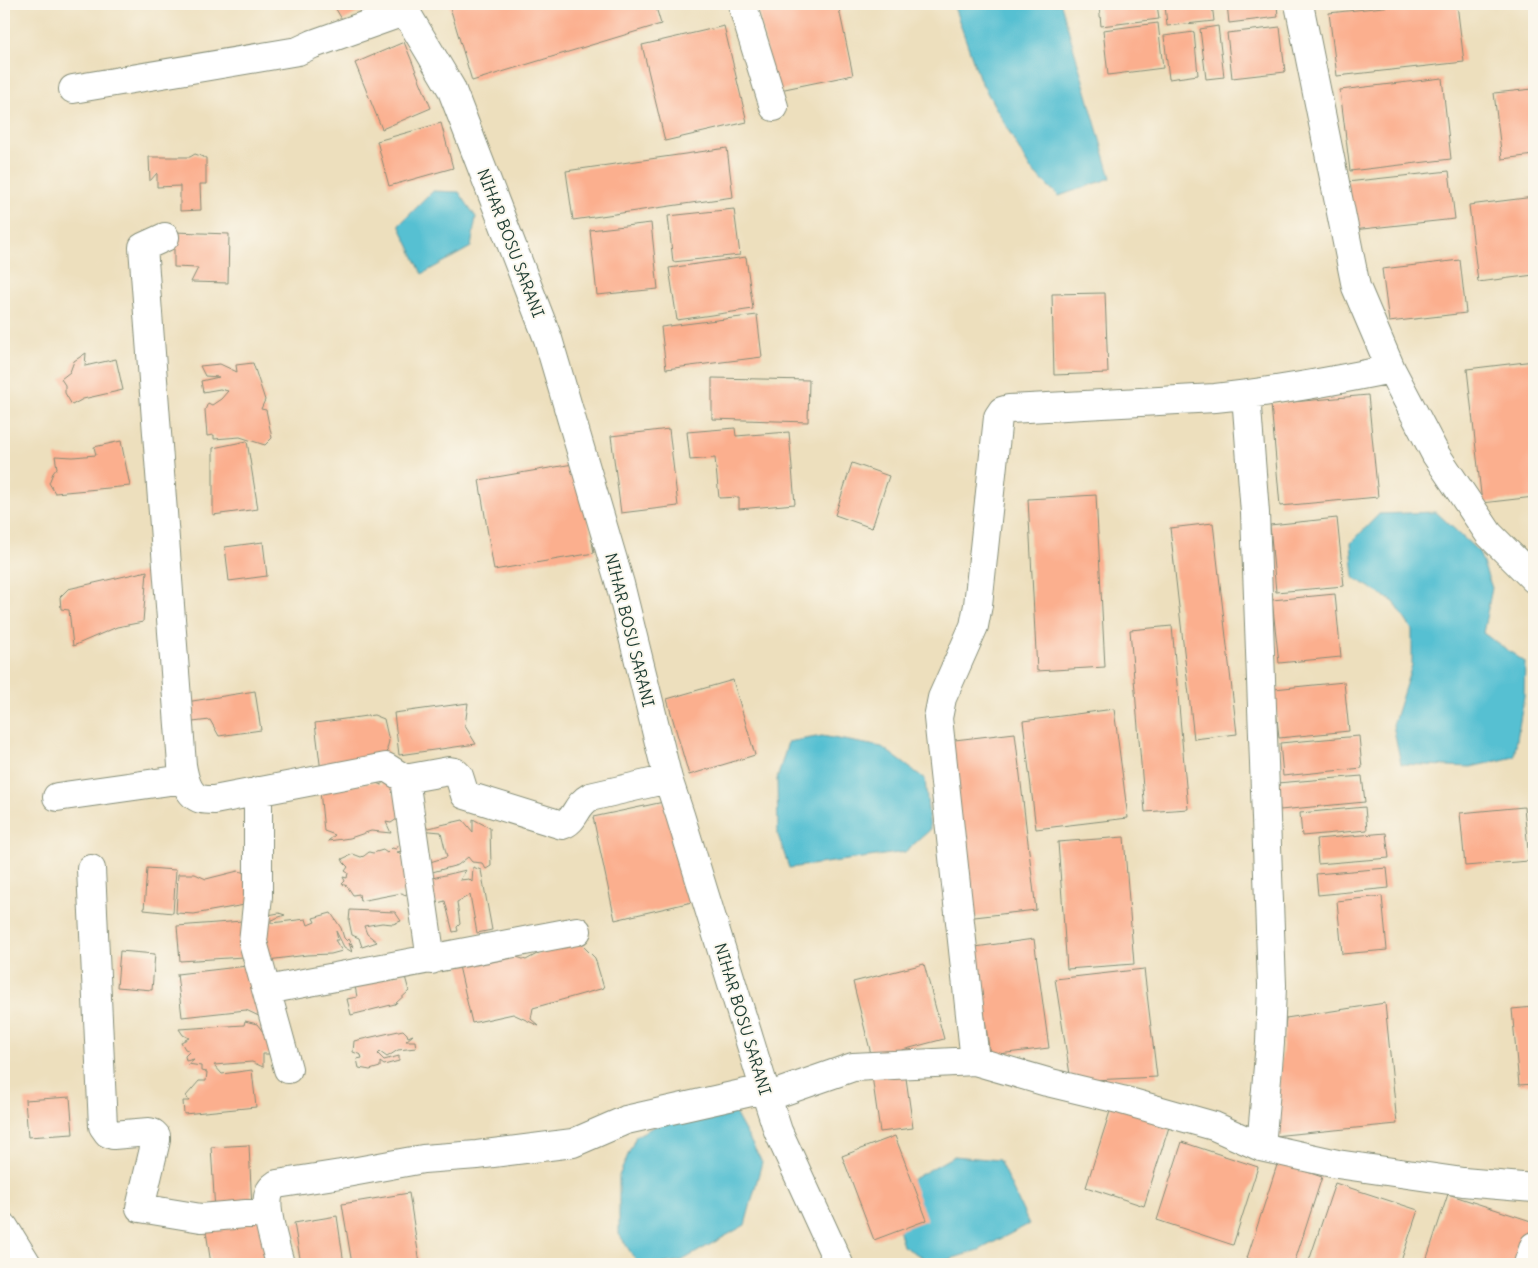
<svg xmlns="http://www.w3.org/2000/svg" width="1538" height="1268" font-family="Delius,sans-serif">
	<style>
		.water { fill: #56c0d2; stroke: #3a7e83 }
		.building { fill: #fbaf8e }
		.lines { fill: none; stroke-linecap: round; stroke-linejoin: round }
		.minor-casing { stroke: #868e78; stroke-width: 30 }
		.minor { stroke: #fff; stroke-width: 28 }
		.labels { text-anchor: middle; stroke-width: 4; stroke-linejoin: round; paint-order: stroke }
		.street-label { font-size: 16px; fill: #1f3d34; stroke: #fbf7ec }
	</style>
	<rect width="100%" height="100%" fill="#fbf7ec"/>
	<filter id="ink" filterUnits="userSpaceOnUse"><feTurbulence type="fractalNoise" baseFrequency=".02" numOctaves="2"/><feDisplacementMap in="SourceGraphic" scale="10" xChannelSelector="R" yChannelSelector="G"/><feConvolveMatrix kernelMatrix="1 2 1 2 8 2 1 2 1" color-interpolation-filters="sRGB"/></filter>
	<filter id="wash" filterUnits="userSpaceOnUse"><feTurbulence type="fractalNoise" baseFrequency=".0096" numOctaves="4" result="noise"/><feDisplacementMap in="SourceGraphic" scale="20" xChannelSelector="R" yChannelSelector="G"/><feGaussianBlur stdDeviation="1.12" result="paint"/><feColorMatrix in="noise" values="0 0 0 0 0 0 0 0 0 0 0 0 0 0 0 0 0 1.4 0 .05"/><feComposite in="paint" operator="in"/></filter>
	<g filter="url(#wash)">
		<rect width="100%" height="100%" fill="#eddfbd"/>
		<path class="water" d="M 953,4 L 1061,4 L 1111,178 L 1059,196 L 1030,169 L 980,80 Z
			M 433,191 L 459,192 L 476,217 L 471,247 L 422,274 L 399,225 Z
			M 1436,512 L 1479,552 L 1492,588 L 1483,633 L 1525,662 L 1524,697 L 1514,757 L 1471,767 L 1401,764 L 1393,725 L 1412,665 L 1412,630 L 1394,602 L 1354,578 L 1351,543 L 1379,514 Z
			M 822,736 L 882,747 L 925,779 L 930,830 L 905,852 L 789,868 L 778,835 L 777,779 L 788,742 Z
			M 683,1112 L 735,1113 L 762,1162 L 745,1225 L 681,1261 L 660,1264 L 638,1264 L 619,1234 L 619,1176 L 636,1136 Z
			M 954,1156 L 999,1160 L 1029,1224 L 979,1250 L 934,1264 L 903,1246 L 888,1193 Z"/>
		<g id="blocks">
			<path class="building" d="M 333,4 L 373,4 L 343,21 Z
				M 449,4 L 655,4 L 661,24 L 472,81 Z
				M 757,4 L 838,4 L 853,75 L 775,91 Z
				M 1099,4 L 1157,4 L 1159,19 L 1101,26 Z
				M 1165,4 L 1212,4 L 1214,21 L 1167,26 Z
				M 1227,4 L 1277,4 L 1278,17 L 1229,23 Z
				M 1410,4 L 1457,4 L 1464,62 L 1337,76 L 1329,13 Z
				M 1158,23 L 1163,68 L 1108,75 L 1103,30 Z
				M 724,26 L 747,122 L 665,141 L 642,45 Z
				M 1218,26 L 1224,77 L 1206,79 L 1200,29 Z
				M 1280,27 L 1285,72 L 1232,78 L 1227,33 Z
				M 1194,32 L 1198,75 L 1169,79 L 1164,36 Z
				M 404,42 L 431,108 L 382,129 L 355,63 Z
				M 1442,78 L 1451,159 L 1350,171 L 1340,90 Z
				M 1533,89 L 1534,155 L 1502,159 L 1494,93 Z
				M 441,123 L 453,168 L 389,186 L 377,141 Z
				M 727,148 L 733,197 L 573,220 L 566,171 Z
				M 195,154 L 206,158 L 206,184 L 200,184 L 201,210 L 180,211 L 180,186 L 157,187 L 157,173 L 150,181 L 149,157 L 190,157 Z
				M 1449,171 L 1455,219 L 1353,230 L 1347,182 Z
				M 1534,197 L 1534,275 L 1478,282 L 1469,205 Z
				M 734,209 L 740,255 L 673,262 L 668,216 Z
				M 651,223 L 658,289 L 597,295 L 590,230 Z
				M 174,232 L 229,234 L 228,283 L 191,282 L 198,268 L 174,267 Z
				M 746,257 L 753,309 L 677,320 L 669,268 Z
				M 1460,260 L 1466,313 L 1389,322 L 1382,269 Z
				M 1105,293 L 1108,373 L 1054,375 L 1052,294 Z
				M 757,315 L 762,357 L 666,369 L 661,327 Z
				M 86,353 L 85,366 L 116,359 L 123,390 L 83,399 L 72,405 L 65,393 L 65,385 L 61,379 L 70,372 L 74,361 Z
				M 1534,361 L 1534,497 L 1482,503 L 1467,369 Z
				M 253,363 L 265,400 L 261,409 L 266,410 L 272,438 L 265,445 L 240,437 L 214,439 L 214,435 L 207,436 L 205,410 L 208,403 L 212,405 L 221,399 L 228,391 L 220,389 L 203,392 L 201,381 L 219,377 L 205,376 L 200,366 L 220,364 L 237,372 L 236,365 Z
				M 712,378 L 809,380 L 808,422 L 712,419 Z
				M 1368,395 L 1378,497 L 1280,506 L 1271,404 Z
				M 735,428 L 736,436 L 789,432 L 795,504 L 739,509 L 739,497 L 719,498 L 715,458 L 690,460 L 687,432 Z
				M 669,429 L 678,506 L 621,513 L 611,436 Z
				M 121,441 L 130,486 L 55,493 L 49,483 L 53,473 L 57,468 L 55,456 L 73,457 L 96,455 L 94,447 Z
				M 247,441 L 258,509 L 213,515 L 213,448 Z
				M 579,463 L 594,553 L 494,570 L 479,480 Z
				M 852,463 L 889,476 L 872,528 L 835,515 Z
				M 1096,495 L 1105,667 L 1037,671 L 1028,499 Z
				M 1337,518 L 1344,586 L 1276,592 L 1270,525 Z
				M 1213,523 L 1237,734 L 1194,739 L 1170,528 Z
				M 263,542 L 267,576 L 229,581 L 225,547 Z
				M 147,571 L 143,622 L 117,627 L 73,646 L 69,610 L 61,609 L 60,597 L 68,589 Z
				M 1335,594 L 1341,657 L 1279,663 L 1272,600 Z
				M 1172,626 L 1188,809 L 1145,812 L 1130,630 Z
				M 733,680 L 755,755 L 689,775 L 667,699 Z
				M 1344,682 L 1349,731 L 1279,738 L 1274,689 Z
				M 255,691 L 261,730 L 219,736 L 210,720 L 184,723 L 180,703 Z
				M 468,703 L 465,726 L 476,744 L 399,755 L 394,713 Z
				M 1114,709 L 1128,818 L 1036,829 L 1023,721 Z
				M 374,715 L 384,719 L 389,741 L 387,749 L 389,759 L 321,772 L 315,723 Z
				M 1015,733 L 1036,910 L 966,918 L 946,741 Z
				M 1359,736 L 1362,768 L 1283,776 L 1280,743 Z
				M 1362,776 L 1365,802 L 1280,810 L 1277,783 Z
				M 382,780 L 400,789 L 391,792 L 401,802 L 403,815 L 391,823 L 386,822 L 391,833 L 371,831 L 350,838 L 328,841 L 335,835 L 324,831 L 320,791 L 373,782 L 382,785 Z
				M 673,800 L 696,901 L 615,920 L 593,817 Z
				M 1365,807 L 1367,830 L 1302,836 L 1300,813 Z
				M 1524,807 L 1529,861 L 1465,866 L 1460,813 Z
				M 473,819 L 490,828 L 491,866 L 486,869 L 482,863 L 472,862 L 468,857 L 458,865 L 425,874 L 423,864 L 447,857 L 441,832 L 419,830 L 463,820 L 473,832 Z
				M 1386,833 L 1389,858 L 1318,864 L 1316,839 Z
				M 1124,837 L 1134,964 L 1067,969 L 1058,842 Z
				M 399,845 L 402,846 L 403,851 L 397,852 L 402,854 L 408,893 L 405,895 L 402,893 L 360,901 L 359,894 L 353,895 L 347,886 L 342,884 L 345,881 L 343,877 L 347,878 L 348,873 L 345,871 L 348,867 L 344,863 L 342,859 L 353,854 L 361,857 L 364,856 L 369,852 L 373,853 L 383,850 L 387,853 L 392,848 L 396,849 Z
				M 473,867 L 481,870 L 492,930 L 477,933 L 470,895 L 457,902 L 460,924 L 457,927 L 458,931 L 453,932 L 445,901 L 430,905 L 424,880 L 466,870 L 460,880 L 469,879 L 472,882 Z
				M 147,868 L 176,870 L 173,913 L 144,910 Z
				M 1387,868 L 1389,888 L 1318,895 L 1316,874 Z
				M 238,871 L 256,875 L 250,904 L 194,914 L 176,913 L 178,874 L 195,874 L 206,879 Z
				M 1382,896 L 1387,950 L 1342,954 L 1337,901 Z
				M 350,910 L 395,912 L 401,921 L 393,924 L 382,923 L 364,926 L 367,934 L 377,942 L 362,947 L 359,938 L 352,935 L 349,921 Z
				M 279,913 L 285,915 L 271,920 L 271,923 L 306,919 L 308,925 L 315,922 L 313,918 L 331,913 L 341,928 L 344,938 L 347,941 L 349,939 L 354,948 L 349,943 L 352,952 L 344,947 L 336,931 L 338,940 L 335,940 L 342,951 L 331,954 L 307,955 L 268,960 L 261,918 L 268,915 Z
				M 242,921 L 244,957 L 180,961 L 177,926 Z
				M 1034,939 L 1049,1048 L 990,1055 L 975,947 Z
				M 581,944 L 595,958 L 604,988 L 533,1008 L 531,1019 L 539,1026 L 513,1014 L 472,1023 L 459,966 L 507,954 L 526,960 L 546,949 Z
				M 120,951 L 155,954 L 152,990 L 117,987 Z
				M 924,964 L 944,1039 L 872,1058 L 853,982 Z
				M 247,966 L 263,1018 L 246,1010 L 182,1017 L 177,974 Z
				M 1144,969 L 1157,1077 L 1071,1081 L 1055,979 Z
				M 404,973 L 409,991 L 395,1004 L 351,1015 L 347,999 L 357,997 L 355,986 Z
				M 1385,1003 L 1397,1124 L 1273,1136 L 1286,1018 Z
				M 1534,1007 L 1534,1084 L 1519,1085 L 1512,1009 Z
				M 245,1021 L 257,1024 L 266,1036 L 271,1054 L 263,1054 L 263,1067 L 252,1062 L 214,1065 L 222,1074 L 252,1070 L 256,1107 L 184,1114 L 183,1101 L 189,1101 L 186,1096 L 199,1081 L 206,1081 L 207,1072 L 201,1071 L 201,1066 L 188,1064 L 194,1059 L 186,1061 L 185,1056 L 190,1051 L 185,1049 L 181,1042 L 189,1038 L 183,1035 L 179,1029 L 244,1025 Z
				M 403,1030 L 407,1034 L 408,1037 L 413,1035 L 406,1041 L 415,1041 L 416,1048 L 398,1050 L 387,1057 L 380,1052 L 378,1054 L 384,1060 L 399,1056 L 399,1061 L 384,1065 L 380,1062 L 380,1067 L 370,1070 L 359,1068 L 357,1059 L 362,1058 L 361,1055 L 353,1052 L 354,1041 Z
				M 905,1071 L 913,1128 L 880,1132 L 872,1076 Z
				M 70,1097 L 73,1134 L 28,1137 L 25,1100 Z
				M 1112,1105 L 1170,1124 L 1144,1206 L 1086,1187 Z
				M 895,1136 L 927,1220 L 874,1240 L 842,1156 Z
				M 1182,1142 L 1258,1167 L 1233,1245 L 1157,1220 Z
				M 249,1145 L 252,1209 L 215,1211 L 211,1147 Z
				M 1278,1162 L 1322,1177 L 1294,1264 L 1266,1264 L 1247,1258 Z
				M 1335,1183 L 1418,1210 L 1400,1264 L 1308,1264 Z
				M 409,1193 L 420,1264 L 352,1264 L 342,1204 Z
				M 1448,1194 L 1534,1222 L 1534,1231 L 1523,1264 L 1425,1264 Z
				M 259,1216 L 267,1264 L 211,1264 L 205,1225 Z
				M 337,1216 L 344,1264 L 301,1264 L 294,1223 Z"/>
		</g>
	</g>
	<g filter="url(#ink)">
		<use href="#blocks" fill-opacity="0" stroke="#868e78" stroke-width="1"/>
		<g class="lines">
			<g class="minor-casing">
				<path id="minor" d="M 401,4 L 451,88 L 548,339 L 620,584 L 668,779 L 680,815 L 767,1097 L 778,1131 L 839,1264
					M 742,4 L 774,107
					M 1299,4 L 1356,287 L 1391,369 L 1436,455 L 1489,534 L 1534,579
					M 73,89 L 298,51 L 313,44 L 406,11
					M 165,237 L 143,247 L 182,765 C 184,777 187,795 201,799 C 205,800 210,800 214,800 L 386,767 L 405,779 L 449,771 L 455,772 L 459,776 L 465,795 L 562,825 C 576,821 575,805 590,797 L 668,779
					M 1246,395 L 1255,513 L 1272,985 L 1270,1043 L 1261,1147
					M 405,779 L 431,960
					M 258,791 L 258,896 L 253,942 L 288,1069
					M 57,797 L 184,779
					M 91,869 L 103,1126 L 108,1133 L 113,1135 L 149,1132 L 153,1133 L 156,1136 L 156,1140 L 140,1208 L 201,1218 L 268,1212
					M 267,990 L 577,931
					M 975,1061 L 938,718 L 942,698 L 974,626 L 978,605 L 998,417 L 1002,411 L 1009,409 L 1215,398 C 1275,392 1333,381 1391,369
					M 767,1097 L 853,1067 L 975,1061 L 1047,1082 L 1122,1100 L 1214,1126 L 1261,1147 L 1337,1164 L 1463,1182 L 1534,1188
					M 4,1227 L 27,1264
					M 280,1264 C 276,1247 263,1209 269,1193 C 270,1189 274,1186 277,1184 L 341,1174 L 423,1159 L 477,1155 L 573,1143 L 626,1120 L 764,1089
					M 1528,1264 L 1534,1246"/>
			</g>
			<use href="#minor" class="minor"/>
		</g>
	</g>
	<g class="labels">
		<g class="street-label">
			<text transform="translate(511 243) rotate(69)" y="6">NIHAR BOSU SARANI</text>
			<text transform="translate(630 630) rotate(76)" y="6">NIHAR BOSU SARANI</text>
			<text transform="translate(743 1019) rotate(73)" y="6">NIHAR BOSU SARANI</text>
		</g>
	</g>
	<rect width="1538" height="1268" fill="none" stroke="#fbf7ec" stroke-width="20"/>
</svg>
